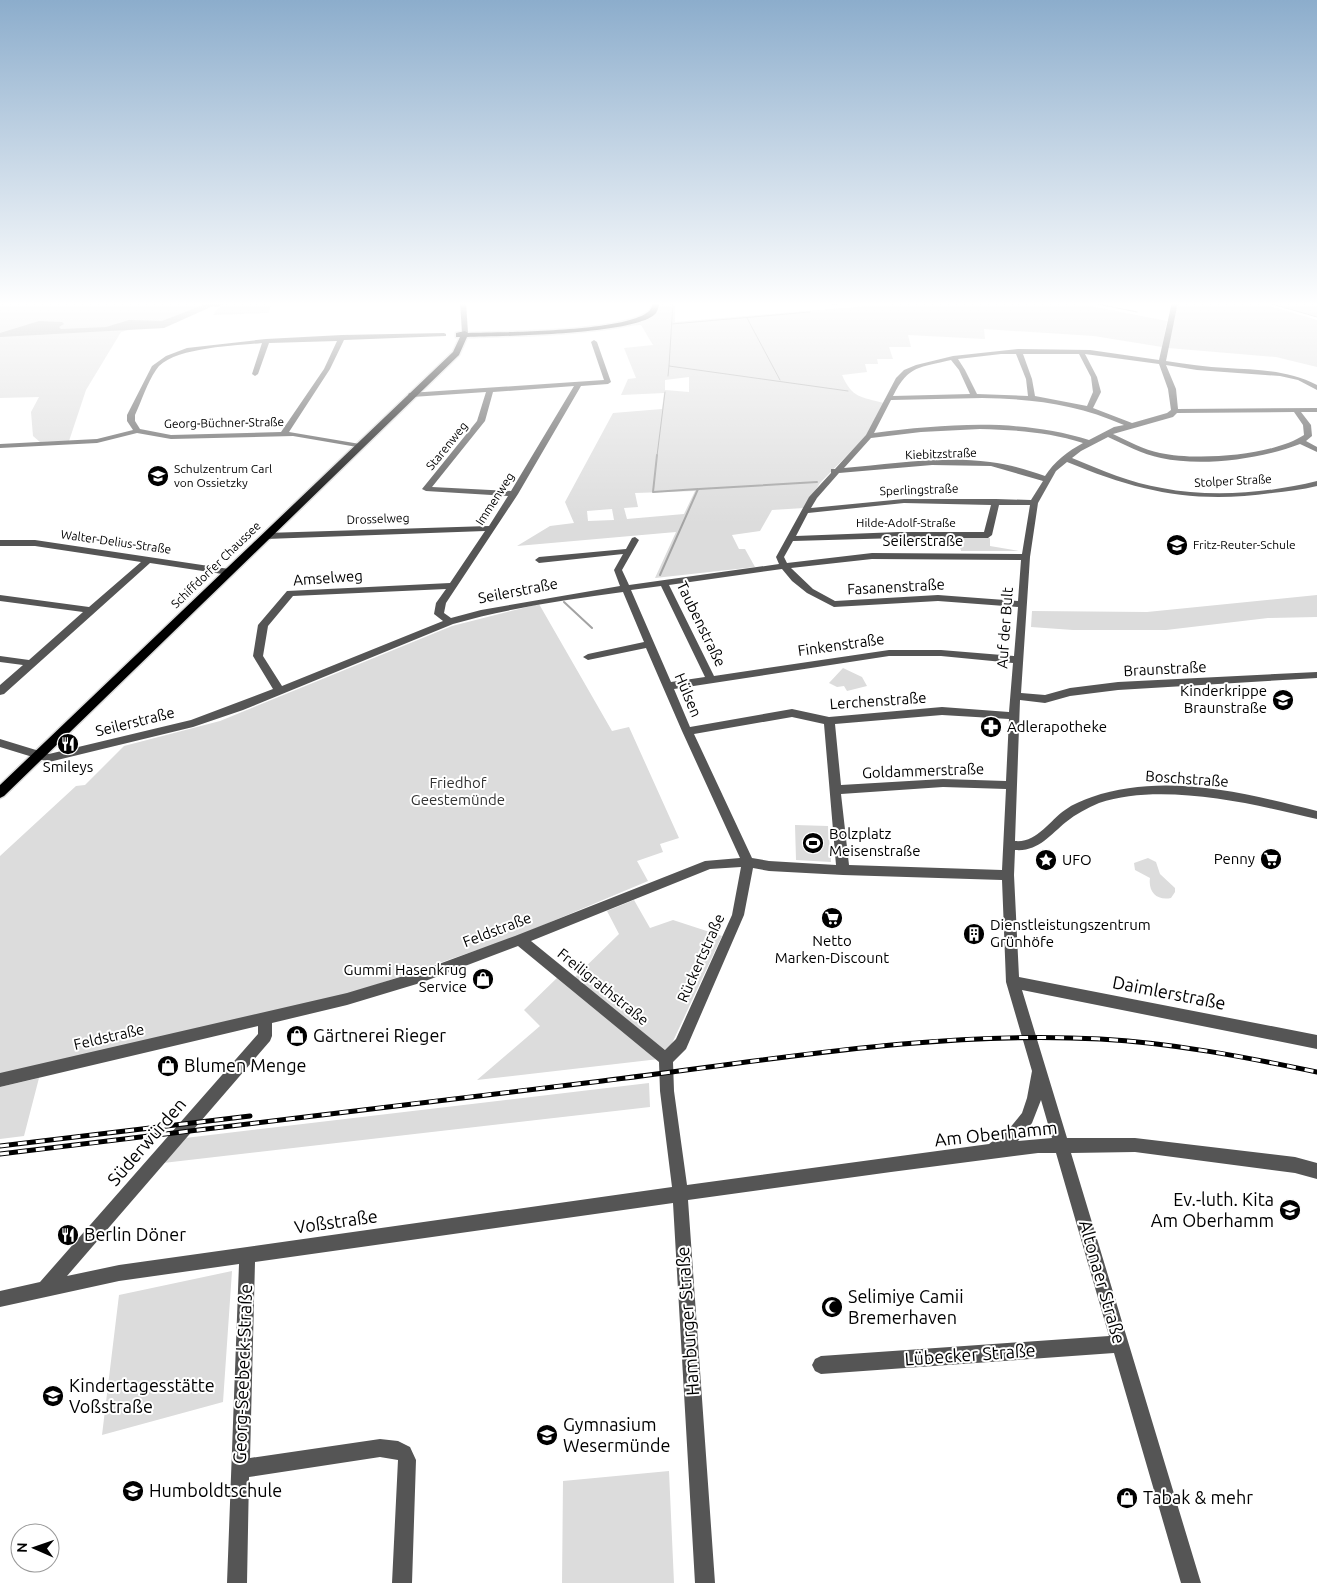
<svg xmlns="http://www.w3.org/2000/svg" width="1317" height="1583" font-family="Ubuntu,sans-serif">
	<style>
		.green { fill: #dcdcdc; fill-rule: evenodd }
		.water { fill: #a3a3a3 }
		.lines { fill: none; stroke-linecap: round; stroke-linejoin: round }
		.stream-far1 { stroke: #a3a3a3; stroke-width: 1 }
		.stream { stroke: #a3a3a3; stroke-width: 2 }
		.major-casing { stroke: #dbdbdb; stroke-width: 3 }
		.minor { fill: #555; fill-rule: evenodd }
		.major { fill: #000; fill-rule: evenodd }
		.rail-casing { stroke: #000; stroke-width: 5 }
		.rail { stroke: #fff; stroke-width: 3; stroke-dasharray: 9; stroke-linecap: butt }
		.labels { text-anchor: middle; stroke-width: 4; stroke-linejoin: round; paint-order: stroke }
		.far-street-label { font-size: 12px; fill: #000; stroke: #fff }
		.far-poi-label { font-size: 12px; fill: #000; stroke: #fff; text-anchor: start }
		.street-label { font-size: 15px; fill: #000; stroke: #fff }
		.poi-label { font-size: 15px; fill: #000; stroke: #fff; text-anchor: start }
		.park-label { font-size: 15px; fill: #333; stroke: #fff }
		.near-street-label { font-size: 18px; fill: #000; stroke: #fff }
		.near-poi-label { font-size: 18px; fill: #000; stroke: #fff; text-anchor: start }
	</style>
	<rect width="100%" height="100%" fill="#fff"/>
	<path class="green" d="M 0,302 L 211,302 L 175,318 L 121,332 L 86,390 L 69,441 L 40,442 L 33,436 L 31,412 L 39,397 L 0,398 Z
		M 231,302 L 273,302 L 268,313 L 213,315 L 218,308 Z
		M 661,302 L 675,302 L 675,322 L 915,302 L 1070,302 L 1167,321 L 1162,347 L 1094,336 L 984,329 L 985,339 L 908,335 L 911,347 L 889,347 L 893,359 L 877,359 L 878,364 L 865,364 L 867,372 L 842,375 C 852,398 861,397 884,403 L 868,434 L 820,483 L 804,508 L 772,510 L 760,531 L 732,535 L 739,549 L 745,549 L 755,567 L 655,578 L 676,532 L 517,546 L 550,526 L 574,523 L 565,502 L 613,413 L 662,409 L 664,393 L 621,395 L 628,379 L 636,378 L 624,348 L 653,345 L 641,325 L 624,326 C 639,322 655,318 661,302 ZM 689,377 L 689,392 L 665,390 L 665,380 ZM 695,491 L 684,514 L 627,519 L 624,508 L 638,507 L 635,493 ZM 612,509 L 614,520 L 588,521 L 587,511 Z
		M 1178,302 L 1196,304 L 1197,302 L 1257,302 L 1317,320 L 1317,367 L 1276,357 L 1168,348 Z
		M 1268,302 L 1317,302 L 1317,317 Z
		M 957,537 L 990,538 L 990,546 L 1019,551 L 961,551 Z
		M 1317,595 L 1317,617 L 1268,618 L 1166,630 L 1073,630 L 1031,627 L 1032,611 L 1147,612 Z
		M 539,604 L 612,731 L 629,727 L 679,838 L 660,844 L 663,852 L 637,861 L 648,881 L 515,937 L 349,994 L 0,1074 L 0,856 L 76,786 L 85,785 L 124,746 L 220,721 L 452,626 Z
		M 843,668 L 862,677 L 867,686 L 847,691 L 844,686 L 837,687 L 829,683 Z
		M 795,825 L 828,826 L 831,862 L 796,860 Z
		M 1148,858 L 1156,862 L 1160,874 L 1175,888 L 1175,892 L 1171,898 C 1157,901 1148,892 1150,878 L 1135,870 L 1134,863 Z
		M 634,900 L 650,928 L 673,920 L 722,936 L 668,1052 L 573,979 L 619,934 L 607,911 Z
		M 559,976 L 659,1059 L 477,1080 L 540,1026 L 524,1010 Z
		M 39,1078 L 24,1136 L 0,1139 L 0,1087 Z
		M 649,1083 L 650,1107 L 163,1163 L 185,1138 Z
		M 232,1271 L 223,1402 L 102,1435 L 119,1295 Z
		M 669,1471 L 674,1583 L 562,1583 L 563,1481 Z"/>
	<path class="water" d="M 211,302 L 229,302 L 217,307 L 213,306 L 164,328 L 0,337 L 0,333 L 39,321 L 62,322 L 64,324 L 59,327 L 61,329 L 106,327 L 129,320 L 162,321 Z"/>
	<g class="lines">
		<path class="stream-far1" d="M 673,302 L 669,366 L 848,391
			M 1088,302 L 1137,312
			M 1265,302 L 1317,317
			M 829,305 L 863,302
			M 747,318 L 780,380
			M 672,324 L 810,312
			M 668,376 L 669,366
			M 657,456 L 665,392"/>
		<path class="stream" d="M 657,455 L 653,492 L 698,489 L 660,575
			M 699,489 L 817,482
			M 564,602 L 592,628"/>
		<g class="major-casing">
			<path id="major" d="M 653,302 L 660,302 C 659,305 658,310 656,313 C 638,335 499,336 467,337 L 459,355 L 4,796 L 0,798 L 0,785 L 453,352 L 460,337 L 456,337 L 456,333 L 465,331 L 468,333 C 504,332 623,332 648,312 C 651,310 652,306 653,302 Z"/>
		</g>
		<path class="minor" d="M 460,302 L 466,302 L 468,333 L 465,335 L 462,333 Z
			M 1172,302 L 1178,302 L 1166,361 C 1186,364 1206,367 1227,368 C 1258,370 1289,370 1317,385 L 1317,390 L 1298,380 L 1280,376 L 1197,370 L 1166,365 L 1176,389 L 1178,409 L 1317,408 L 1317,412 L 1301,412 L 1311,425 L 1312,436 L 1306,441 L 1317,447 L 1317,452 L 1300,444 C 1261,459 1202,467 1161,458 C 1142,454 1125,445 1108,437 L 1081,451 L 1072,458 C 1101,470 1131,483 1162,488 C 1212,498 1268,493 1317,481 L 1317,486 C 1302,490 1287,491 1272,493 C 1194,504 1140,492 1067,462 L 1056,471 L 1038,503 L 1030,557 L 1021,693 L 1045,695 L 1070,688 L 1118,682 L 1317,672 L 1317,678 L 1118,690 L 1070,696 L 1045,703 L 1020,700 L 1015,841 C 1037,843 1049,821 1065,810 C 1073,804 1083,800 1092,797 C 1164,772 1246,793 1317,811 L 1317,819 C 1254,804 1163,782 1099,803 C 1087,808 1076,814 1066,822 C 1050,835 1038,852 1015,850 L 1014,875 L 1019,977 L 1317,1035 L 1317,1049 L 1022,990 L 1067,1138 L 1135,1138 L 1295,1157 L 1317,1163 L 1317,1179 L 1295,1173 L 1135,1152 L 1071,1153 L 1201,1583 L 1181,1583 L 1114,1353 L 821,1374 L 815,1371 L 812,1365 L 815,1359 L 821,1356 L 1109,1336 L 1056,1153 L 1038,1153 L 891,1172 L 688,1200 L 715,1583 L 695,1583 L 673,1203 L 255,1262 L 250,1458 L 380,1439 L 398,1441 L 410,1447 L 416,1460 L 412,1583 L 392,1583 L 398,1460 L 380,1457 L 249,1477 L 247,1583 L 227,1583 L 239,1264 L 119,1281 L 0,1307 L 0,1291 L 40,1282 L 258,1034 L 258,1026 L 0,1087 L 0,1073 L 347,993 L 420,971 L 515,936 L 705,861 L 740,858 L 682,731 L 646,648 L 588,660 L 583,657 L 588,654 L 644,642 L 623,592 C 566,600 508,608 453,624 L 243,710 L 193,727 L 49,762 L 0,747 L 0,739 L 49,754 L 191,720 L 273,689 L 253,656 L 258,625 L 287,591 L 450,583 L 485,531 L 266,539 L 262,536 L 266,533 L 489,526 L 508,496 L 426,491 L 422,489 L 477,421 L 486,392 L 412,397 L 408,395 L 409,393 L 604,380 L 591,342 L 594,340 L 597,342 L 611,382 L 608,384 L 581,386 L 518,494 L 446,603 L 444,613 L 451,618 L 481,610 L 620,586 L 614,570 L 623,554 L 539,563 L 535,560 L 539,557 L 626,549 L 632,538 L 635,537 L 639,540 L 622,570 L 629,585 L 779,564 L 776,557 L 809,497 L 831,473 L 831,469 L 835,469 L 866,435 L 896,378 L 904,370 L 916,365 L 953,356 L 1018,349 L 1090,350 L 1159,360 ZM 1001,354 L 1016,354 L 1026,379 L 1028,396 L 977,394 L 965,370 L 958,359 ZM 1023,354 L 1079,354 L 1091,377 L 1093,392 L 1087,406 L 1035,396 L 1032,379 ZM 1085,354 L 1159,364 L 1168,389 L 1171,410 L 1167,413 L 1132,423 L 1093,408 L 1101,392 L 1097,377 ZM 951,360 L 959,370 L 970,394 L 893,396 C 909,364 920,368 951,360 ZM 574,386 L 511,491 L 432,487 L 485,421 L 493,392 ZM 982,398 C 1033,399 1076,404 1124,425 L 1114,427 L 1089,440 C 1019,418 946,424 874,433 L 891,400 ZM 1294,412 L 1303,425 L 1304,435 C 1272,456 1197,461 1160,453 C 1144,450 1128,441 1113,434 L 1173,417 L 1177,413 ZM 980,429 C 1016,430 1049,432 1083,443 C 1068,451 1054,462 1045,476 C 1027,470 1009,464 990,462 C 941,456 892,464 844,468 L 871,438 L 921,432 ZM 932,465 L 991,466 L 1043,481 L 1031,500 L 996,499 L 904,499 L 811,508 L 817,498 L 839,473 ZM 904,503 L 991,505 L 984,532 L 899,532 L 796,536 L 808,513 ZM 999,505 L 1030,505 L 1022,554 L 872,553 L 787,563 L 784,557 L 793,541 L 899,538 L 988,538 L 992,535 ZM 872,559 L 1021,560 L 1018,601 L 938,595 L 835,601 L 813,589 L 791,568 ZM 782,569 L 792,581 L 807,593 L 834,607 L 938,601 L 1018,607 L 1014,656 L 941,650 L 889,650 L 714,676 L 669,585 ZM 661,586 L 705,677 L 671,682 L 631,590 ZM 446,589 L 436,603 L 434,614 L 443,621 L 282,686 L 263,656 L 268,626 L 293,596 ZM 889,656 L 941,656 L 1013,663 L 1009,712 L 942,707 L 829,717 L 792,709 L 690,727 L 674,689 ZM 942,715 L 1009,719 L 1006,781 L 943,779 L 841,785 L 835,724 ZM 792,717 L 824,724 L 836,865 L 769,861 L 752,858 L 694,734 ZM 943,787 L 1006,789 L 1002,870 L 849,865 L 841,794 ZM 741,867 L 732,915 L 676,1039 L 665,1050 L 531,941 L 710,869 ZM 753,868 L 769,871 L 843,875 L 1002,880 L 1006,982 L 1032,1071 L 1027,1098 L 1022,1113 L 1009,1129 L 989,1144 L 687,1185 L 674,1091 L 673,1062 L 686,1049 L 744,915 ZM 518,946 L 659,1062 L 660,1091 L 672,1187 L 119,1265 L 67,1276 L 270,1041 L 272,1036 L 272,1023 L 347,1005 L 420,983 ZM 1041,1100 L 1052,1138 L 1018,1141 L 1032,1123 Z
			M 444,333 L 446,334 L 446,336 L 344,340 L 330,369 L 289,432 L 360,444 L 363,444 L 363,448 L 293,436 L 171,439 L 137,433 L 97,443 L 0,448 L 0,444 L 97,439 L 133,430 L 127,421 L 127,415 L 152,366 L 166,356 L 187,348 L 266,339 L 342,335 ZM 337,341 L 324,369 L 281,432 L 171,435 L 140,429 L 135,421 L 135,415 C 142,400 147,383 156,370 C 171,347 236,346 262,343 L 252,374 L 255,376 L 258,374 L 269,343 Z
			M 0,540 L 35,540 L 229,569 L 233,572 L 229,575 L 150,563 L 4,694 L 0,695 L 0,685 L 23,665 L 0,662 L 0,656 L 29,660 L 83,612 L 0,601 L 0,595 L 89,607 L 141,562 L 35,546 L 0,546 Z"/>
		<use href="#major" class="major"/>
		<g class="rail-casing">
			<path id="rail" d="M 0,1146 L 250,1116
				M 0,1154 C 201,1130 401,1105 602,1081 C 766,1061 934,1030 1100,1039 C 1173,1043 1245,1057 1317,1072"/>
		</g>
		<use href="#rail" class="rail"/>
	</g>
	<linearGradient id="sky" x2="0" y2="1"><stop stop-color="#8cadcc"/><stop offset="0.58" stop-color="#fff"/><stop offset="1" stop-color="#fff" stop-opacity="0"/></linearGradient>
	<rect width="1317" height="524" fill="url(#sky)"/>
	<defs>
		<g id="school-disc" transform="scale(1.125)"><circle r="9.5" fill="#000" stroke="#fff"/><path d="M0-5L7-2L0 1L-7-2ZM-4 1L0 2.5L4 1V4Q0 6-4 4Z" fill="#fff"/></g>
		<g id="pharmacy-disc" transform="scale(1.125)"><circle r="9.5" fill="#000" stroke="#fff"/><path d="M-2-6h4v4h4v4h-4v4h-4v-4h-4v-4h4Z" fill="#fff"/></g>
		<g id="restaurant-disc" transform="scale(1.125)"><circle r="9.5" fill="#000" stroke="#fff"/><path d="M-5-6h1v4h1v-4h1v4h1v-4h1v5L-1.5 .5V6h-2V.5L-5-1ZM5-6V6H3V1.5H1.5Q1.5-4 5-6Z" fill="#fff"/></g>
		<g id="stadium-disc" transform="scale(1.125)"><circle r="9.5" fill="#000" stroke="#fff"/><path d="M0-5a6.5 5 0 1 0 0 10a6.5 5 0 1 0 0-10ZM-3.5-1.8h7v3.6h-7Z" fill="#fff"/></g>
		<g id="supermarket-disc" transform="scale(1.125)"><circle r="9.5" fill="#000" stroke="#fff"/><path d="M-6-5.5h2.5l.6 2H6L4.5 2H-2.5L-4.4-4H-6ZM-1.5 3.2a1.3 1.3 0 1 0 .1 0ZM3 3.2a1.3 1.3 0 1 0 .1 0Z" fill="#fff"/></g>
		<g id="sight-disc" transform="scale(1.125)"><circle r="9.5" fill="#000" stroke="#fff"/><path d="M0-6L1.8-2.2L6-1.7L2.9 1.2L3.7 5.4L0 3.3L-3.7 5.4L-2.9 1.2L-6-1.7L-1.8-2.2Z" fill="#fff"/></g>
		<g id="building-disc" transform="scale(1.125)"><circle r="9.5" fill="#000" stroke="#fff"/><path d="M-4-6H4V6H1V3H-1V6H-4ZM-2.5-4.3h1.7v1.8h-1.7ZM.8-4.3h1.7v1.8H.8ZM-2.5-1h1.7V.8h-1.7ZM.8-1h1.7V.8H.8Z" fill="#fff"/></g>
		<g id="shop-disc" transform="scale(1.125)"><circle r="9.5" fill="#000" stroke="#fff"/><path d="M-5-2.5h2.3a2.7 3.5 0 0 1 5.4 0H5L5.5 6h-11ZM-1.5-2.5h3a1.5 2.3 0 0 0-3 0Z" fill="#fff"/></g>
		<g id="mosque-disc" transform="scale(1.125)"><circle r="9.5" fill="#000" stroke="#fff"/><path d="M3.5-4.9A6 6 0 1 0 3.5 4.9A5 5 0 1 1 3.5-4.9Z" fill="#fff"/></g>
	</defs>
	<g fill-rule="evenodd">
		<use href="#school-disc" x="158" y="476"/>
		<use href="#school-disc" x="1177" y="545"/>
		<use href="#school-disc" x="1283" y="700"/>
		<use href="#pharmacy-disc" x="991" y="727"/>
		<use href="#restaurant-disc" x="68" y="744"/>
		<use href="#stadium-disc" x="813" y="843"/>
		<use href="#supermarket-disc" x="1271" y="859"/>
		<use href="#sight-disc" x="1046" y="860"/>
		<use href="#supermarket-disc" x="832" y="918"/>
		<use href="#building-disc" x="974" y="934"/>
		<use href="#shop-disc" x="483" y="979"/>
		<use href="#shop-disc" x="297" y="1036"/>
		<use href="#shop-disc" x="168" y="1066"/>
		<use href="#school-disc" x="1290" y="1210"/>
		<use href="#restaurant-disc" x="68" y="1235"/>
		<use href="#mosque-disc" x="832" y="1307"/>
		<use href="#school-disc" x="53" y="1396"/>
		<use href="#school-disc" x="547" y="1435"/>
		<use href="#school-disc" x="133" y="1491"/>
		<use href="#shop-disc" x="1127" y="1498"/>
	</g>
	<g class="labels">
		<g class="far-street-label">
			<text transform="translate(224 423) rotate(-1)" y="4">Georg-Büchner-Straße</text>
			<text transform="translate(447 446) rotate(-51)" y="4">Starenweg</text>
			<text transform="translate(941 454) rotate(-2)" y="4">Kiebitzstraße</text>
			<text transform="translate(1233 481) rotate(-3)" y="4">Stolper Straße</text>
			<text transform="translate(919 490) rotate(-2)" y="4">Sperlingstraße</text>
			<text transform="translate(495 499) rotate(-57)" y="4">Immenweg</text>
			<text transform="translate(378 519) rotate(-2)" y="4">Drosselweg</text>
			<text x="906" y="527">Hilde-Adolf-Straße</text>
			<text transform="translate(116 542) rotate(8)" y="4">Walter-Delius-Straße</text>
			<text transform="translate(216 565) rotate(-44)" y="4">Schiffdorfer Chaussee</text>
		</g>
		<g class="far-poi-label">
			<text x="174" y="473">Schulzentrum Carl<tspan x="174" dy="14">von Ossietzky</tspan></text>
			<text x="1193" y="549">Fritz-Reuter-Schule</text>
		</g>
		<g class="street-label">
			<text x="923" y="546">Seilerstraße</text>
			<text transform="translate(328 578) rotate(-4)" y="5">Amselweg</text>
			<text transform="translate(896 587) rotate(-3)" y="5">Fasanenstraße</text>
			<text transform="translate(518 591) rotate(-11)" y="5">Seilerstraße</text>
			<text transform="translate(701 624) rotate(64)" y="5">Taubenstraße</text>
			<text transform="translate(1005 628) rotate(-86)" y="5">Auf der Bult</text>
			<text transform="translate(841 645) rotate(-8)" y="5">Finkenstraße</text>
			<text transform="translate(1165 669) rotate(-3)" y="5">Braunstraße</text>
			<text transform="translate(688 695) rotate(67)" y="5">Hülsen</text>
			<text transform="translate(878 701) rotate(-4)" y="5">Lerchenstraße</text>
			<text transform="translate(135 722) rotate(-14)" y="5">Seilerstraße</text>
			<text transform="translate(923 771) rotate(-2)" y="5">Goldammerstraße</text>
			<text transform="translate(1187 779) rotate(4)" y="5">Boschstraße</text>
			<text transform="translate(497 930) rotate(-21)" y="5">Feldstraße</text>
			<text transform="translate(701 958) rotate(-66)" y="5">Rückertstraße</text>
			<text transform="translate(603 987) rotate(39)" y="5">Freiligrathstraße</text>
			<text transform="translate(109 1037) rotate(-13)" y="5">Feldstraße</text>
		</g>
		<g class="poi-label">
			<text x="1267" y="696" text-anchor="end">Kinderkrippe<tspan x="1267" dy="17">Braunstraße</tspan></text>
			<text x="1007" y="732">Adlerapotheke</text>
			<text x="68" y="772" text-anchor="middle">Smileys</text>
			<text x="829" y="839">Bolzplatz<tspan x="829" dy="17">Meisenstraße</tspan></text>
			<text x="1255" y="864" text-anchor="end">Penny</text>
			<text x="1062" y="865">UFO</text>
			<text x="990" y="930">Dienstleistungszentrum<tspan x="990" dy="17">Grünhöfe</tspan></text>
			<text x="832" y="946" text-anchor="middle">Netto<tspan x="832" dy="17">Marken-Discount</tspan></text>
			<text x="467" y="975" text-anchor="end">Gummi Hasenkrug<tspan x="467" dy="17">Service</tspan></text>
		</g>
		<g class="park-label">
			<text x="458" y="788">Friedhof<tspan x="458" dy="17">Geestemünde</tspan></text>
		</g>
		<g class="near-street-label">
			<text transform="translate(1169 993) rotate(11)" y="6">Daimlerstraße</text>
			<text transform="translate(996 1134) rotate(-6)" y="6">Am Oberhamm</text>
			<text transform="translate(147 1142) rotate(-49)" y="6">Süderwürden</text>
			<text transform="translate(336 1222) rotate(-8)" y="6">Voßstraße</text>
			<text transform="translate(1102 1282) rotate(74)" y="6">Altonaer Straße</text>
			<text transform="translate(688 1321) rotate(-94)" y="6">Hamburger Straße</text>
			<text transform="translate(970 1355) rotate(-4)" y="6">Lübecker Straße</text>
			<text transform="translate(243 1374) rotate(-88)" y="6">Georg-Seebeck-Straße</text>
		</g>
		<g class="near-poi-label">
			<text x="313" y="1042">Gärtnerei Rieger</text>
			<text x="184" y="1072">Blumen Menge</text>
			<text x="1274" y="1206" text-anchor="end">Ev.-luth. Kita<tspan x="1274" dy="21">Am Oberhamm</tspan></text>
			<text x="84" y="1241">Berlin Döner</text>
			<text x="848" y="1303">Selimiye Camii<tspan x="848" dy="21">Bremerhaven</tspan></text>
			<text x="69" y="1392">Kindertagesstätte<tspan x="69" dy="21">Voßstraße</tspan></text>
			<text x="563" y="1431">Gymnasium<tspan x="563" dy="21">Wesermünde</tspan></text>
			<text x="149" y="1497">Humboldtschule</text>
			<text x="1143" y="1504">Tabak &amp; mehr</text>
		</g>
	</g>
	<g transform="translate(35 1548) rotate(272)"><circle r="24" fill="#ffffff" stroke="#999999"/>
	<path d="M0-4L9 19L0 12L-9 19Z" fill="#000000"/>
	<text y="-8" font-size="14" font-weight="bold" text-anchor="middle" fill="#000000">N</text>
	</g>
</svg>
